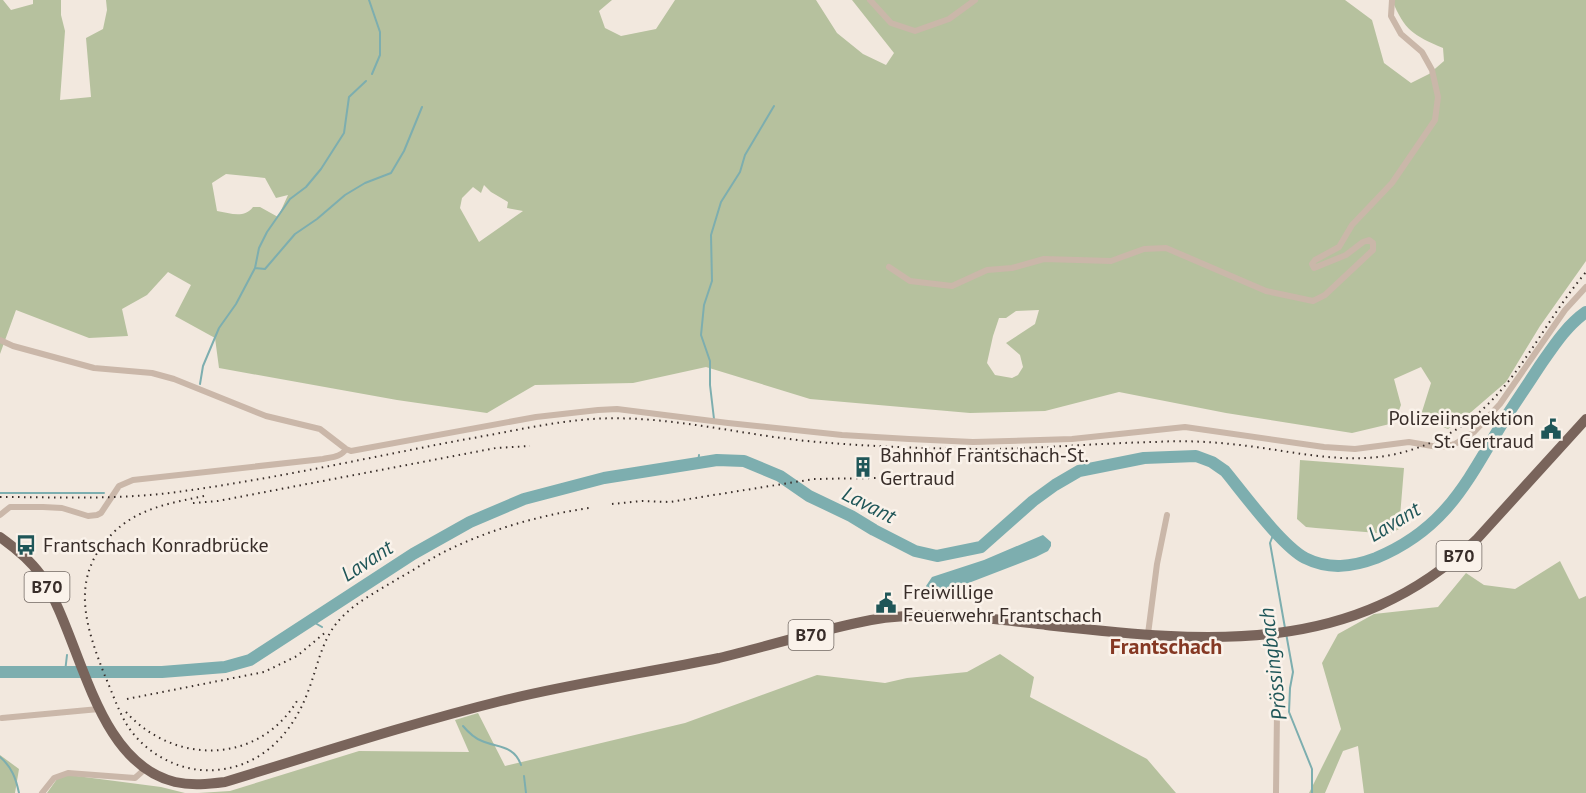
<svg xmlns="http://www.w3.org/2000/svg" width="1586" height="793" font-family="'PT Sans',sans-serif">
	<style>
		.green { fill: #b6c19e; fill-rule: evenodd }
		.water { fill: #7daeaf }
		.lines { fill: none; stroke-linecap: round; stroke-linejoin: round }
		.stream { stroke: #7daeaf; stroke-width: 2 }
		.river { stroke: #7daeaf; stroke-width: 12 }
		.minor { stroke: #cab7a9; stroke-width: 6 }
		.primary { stroke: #79645b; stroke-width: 10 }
		.rail { stroke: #382d29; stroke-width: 2; stroke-dasharray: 1.5 4.5; stroke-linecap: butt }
		.labels { text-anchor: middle; stroke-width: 5; stroke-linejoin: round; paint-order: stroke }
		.shield { fill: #faf2ea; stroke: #726863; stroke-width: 1.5 }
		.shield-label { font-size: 18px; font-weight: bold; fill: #382d29 }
		.poi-label { font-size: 20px; fill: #382d29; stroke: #faf2ea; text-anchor: start }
		.water-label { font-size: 21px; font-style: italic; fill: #1f5658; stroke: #faf2ea }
		.quarter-label { font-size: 22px; font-weight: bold; fill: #853823; stroke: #faf2ea }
	</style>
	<rect width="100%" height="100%" fill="#f2e8de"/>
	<path class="green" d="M 0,0 L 3,0 L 11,10 L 33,4 L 33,0 L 61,0 L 61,15 L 65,31 L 60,100 L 91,97 L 86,38 L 103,29 L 107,10 L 106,0 L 612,0 L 599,11 L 605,28 L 621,36 L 656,29 L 675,0 L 816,0 L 837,33 L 863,54 L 886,65 L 894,53 L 852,0 L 1345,0 L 1372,20 L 1384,63 L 1411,83 L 1429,74 L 1444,61 L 1443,48 C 1413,35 1405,31 1392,0 L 1586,0 L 1586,261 L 1540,326 L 1506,382 L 1470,413 L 1448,429 L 1420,418 L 1431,383 L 1421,367 L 1394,379 L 1401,405 L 1394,423 L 1352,433 L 1226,413 L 1119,392 L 1045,411 L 970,413 L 810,399 L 706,367 L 633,383 L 535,385 L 487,413 L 397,400 L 219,368 L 215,338 L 175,316 L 191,285 L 168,272 L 147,295 L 122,309 L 128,336 L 89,338 L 16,310 L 0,354 ZM 226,174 L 265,178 L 276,198 L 288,195 L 278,217 L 260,207 L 253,207 C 244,219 230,213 217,211 L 212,183 ZM 484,185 L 491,192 L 508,202 L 507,208 L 523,211 L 479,242 L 460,208 L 462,198 L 473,187 L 481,193 ZM 1039,310 L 1035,324 L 1006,343 L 1020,355 L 1023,367 L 1018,375 L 1012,378 L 995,375 L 987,363 L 993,336 L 999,318 L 1006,318 L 1016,311 Z
		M 1300,460 L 1404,468 L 1399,529 L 1390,534 L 1316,528 L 1306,527 L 1297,519 Z
		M 1560,561 L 1579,599 L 1586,596 L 1586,793 L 1364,793 L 1358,746 L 1343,751 L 1325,793 L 1309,793 L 1341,729 L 1322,663 L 1338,634 L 1374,614 L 1438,607 L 1466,573 L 1484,585 L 1515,589 Z
		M 1000,654 L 1034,677 L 1030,697 L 1147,759 L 1176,793 L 198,793 L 230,791 L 359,751 L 469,752 L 455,720 L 478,713 L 505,766 L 685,723 L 817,675 L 885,683 L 907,678 L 967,672 Z
		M 0,755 L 19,769 L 15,793 L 0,793 Z
		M 69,775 L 161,787 L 185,793 L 47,793 L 57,779 Z"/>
	<path class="water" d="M 1043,535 L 1051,542 L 1051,546 L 1048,551 L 1036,557 L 940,594 L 927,593 L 926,586 L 932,577 L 984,560 Z"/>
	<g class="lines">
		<path class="stream" d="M 369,0 L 380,32 L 380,55 L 372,74
			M 255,268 L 265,269 L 295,234 L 317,219 L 345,195 L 365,183 L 391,173 L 404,151 L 422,107
			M 200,384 L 203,366 L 219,328 L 236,304 L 255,268 L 259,248 L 267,232 L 290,199 L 306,187 L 321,169 L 344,133 L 349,97 L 366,81
			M 714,419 L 710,385 L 710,361 L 701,335 L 704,305 L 712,281 L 711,235 L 721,202 L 740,172 L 745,155 L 774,106
			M 698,463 L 699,455
			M 0,493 L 104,493
			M 1275,530 L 1270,543 L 1285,628
			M 310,620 L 322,627
			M 1286,633 L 1293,672 L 1290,688 L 1289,712 L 1312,769 L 1312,793
			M 65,672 L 67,655
			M 463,726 C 468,732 474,738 482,741 C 498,748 514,745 521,765
			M 0,757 C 12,767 16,779 19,793
			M 524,776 L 526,793"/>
		<path class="river" d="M 0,672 L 162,672 L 225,667 L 250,660 L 413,554 L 470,522 L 524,499 L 604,478 L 717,460 L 744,461 L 780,476 L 809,496 L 851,516 L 874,530 L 915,551 L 937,556 L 981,547 L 1033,501 L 1055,485 L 1079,471 L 1144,458 L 1196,456 L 1212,462 L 1225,471 C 1244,494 1281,545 1305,558 C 1329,570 1352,567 1376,558 C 1448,528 1468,479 1506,417 C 1517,400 1528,384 1539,367 C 1553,347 1566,326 1586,312"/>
		<path class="minor" d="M 870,0 L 891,23 L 915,31 L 949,19 L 975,0
			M 889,267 L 910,281 L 952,286 L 987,270 L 1012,268 L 1044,259 L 1111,261 L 1144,249 L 1166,248 L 1266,291 L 1313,301 L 1325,295 L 1373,250 L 1373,243 L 1369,240 L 1363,242 L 1346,255 L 1314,268 L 1312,264 L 1315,260 L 1339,247 L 1352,225 L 1392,183 L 1435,120 L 1438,97 L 1432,70 L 1422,52 L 1401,34 L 1391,16 L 1392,0
			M 0,340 L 13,346 L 94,368 L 152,373 L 174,379 L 266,416 L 320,429 L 346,449 L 351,451 L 536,417 L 598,410 L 617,409 L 728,423 L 842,435 L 909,439 L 973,442 L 1072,439 L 1185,427 L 1324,447 L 1355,449 L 1409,442 L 1438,447 L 1446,446 L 1455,444 L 1474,432 L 1500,404 L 1565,310 L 1586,287
			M 0,515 L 10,507 L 43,507 L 62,508 L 88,516 L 97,515 L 101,513 L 119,486 L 133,480 L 323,459 C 332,457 341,457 346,449
			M 1148,634 L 1157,564 L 1167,515
			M 1276,634 L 1277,712 L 1276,793
			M 2,718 L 99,709
			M 42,793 L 54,778 L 68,773 L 135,778 L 145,769"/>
		<path class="primary" d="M 0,537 C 14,547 30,560 40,574 C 82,637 93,762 175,782 C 192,786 209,784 225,782 C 317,754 408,724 501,701 C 573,683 646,673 719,658 C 769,646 819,630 871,620 C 930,610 987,618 1046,625 C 1204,642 1352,659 1477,539 L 1586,419"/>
		<path class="rail" d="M 204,496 C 171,503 138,508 113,533 C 69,577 85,625 105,676 C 112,692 118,710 127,725 C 146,755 182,773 216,770 C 264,766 294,731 309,689 C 319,662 322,637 343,616 C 359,600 380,590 399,578 C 416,569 433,557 450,549 C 494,528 542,515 589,508
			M 0,497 C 59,497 118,500 177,492 C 274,479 371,457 467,439 C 509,432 550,422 592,419 C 668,414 743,436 818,442 C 876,447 937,449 995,449 C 1048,448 1102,443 1155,442 C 1186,440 1217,442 1248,446 C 1304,453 1358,468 1414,449 C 1507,419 1529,340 1586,272
			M 193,503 L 218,501 L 496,448 L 530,446
			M 612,504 L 642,501 L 670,502 L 814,479 L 877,478
			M 127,699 L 264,672 L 297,656 L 327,631
			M 126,712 C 174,765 258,765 297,701"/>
	</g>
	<defs>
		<g id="civic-bare" transform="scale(1.62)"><path d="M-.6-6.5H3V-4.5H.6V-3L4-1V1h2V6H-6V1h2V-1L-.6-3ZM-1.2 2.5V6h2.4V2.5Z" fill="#1f5658" stroke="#faf2ea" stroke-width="2.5" paint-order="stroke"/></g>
		<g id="building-bare" transform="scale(1.62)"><path d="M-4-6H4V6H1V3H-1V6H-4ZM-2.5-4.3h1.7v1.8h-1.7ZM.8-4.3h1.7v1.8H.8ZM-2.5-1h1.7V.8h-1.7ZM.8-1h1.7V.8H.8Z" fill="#1f5658" stroke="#faf2ea" stroke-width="2.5" paint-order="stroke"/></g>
		<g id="bus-bare" transform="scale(1.62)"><path d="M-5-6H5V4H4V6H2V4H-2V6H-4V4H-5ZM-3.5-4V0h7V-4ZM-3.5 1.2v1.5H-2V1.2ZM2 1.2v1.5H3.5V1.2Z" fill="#1f5658" stroke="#faf2ea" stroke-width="2.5" paint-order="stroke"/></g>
	</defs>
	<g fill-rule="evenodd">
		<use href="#civic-bare" x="1551" y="429"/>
		<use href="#building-bare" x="863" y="467"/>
		<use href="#bus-bare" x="26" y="545"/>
		<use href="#civic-bare" x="886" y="603"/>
	</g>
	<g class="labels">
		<g class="shield">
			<rect x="1436.5" y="541" width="45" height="30" rx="4.5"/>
			<rect x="24.5" y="572" width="45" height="30" rx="4.5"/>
			<rect x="788.5" y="620" width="45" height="30" rx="4.5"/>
		</g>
		<g class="shield-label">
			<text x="1459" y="562">B70</text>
			<text x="47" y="593">B70</text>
			<text x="811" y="641">B70</text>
		</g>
		<g class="poi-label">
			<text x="1534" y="425" text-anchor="end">Polizeiinspektion<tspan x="1534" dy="23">St. Gertraud</tspan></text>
			<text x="880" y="462">Bahnhof Frantschach-St.<tspan x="880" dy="23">Gertraud</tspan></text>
			<text x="43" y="552">Frantschach Konradbrücke</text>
			<text x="903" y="599">Freiwillige<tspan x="903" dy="23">Feuerwehr Frantschach</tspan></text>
		</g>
		<g class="water-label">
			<text transform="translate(869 505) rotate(27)" y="7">Lavant</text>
			<text transform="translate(1394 522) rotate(-31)" y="7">Lavant</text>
			<text transform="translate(367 561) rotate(-33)" y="7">Lavant</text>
			<text transform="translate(1273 664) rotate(-97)" y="7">Prössingbach</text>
		</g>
		<g class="quarter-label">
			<text x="1166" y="654">Frantschach</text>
		</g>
	</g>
</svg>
